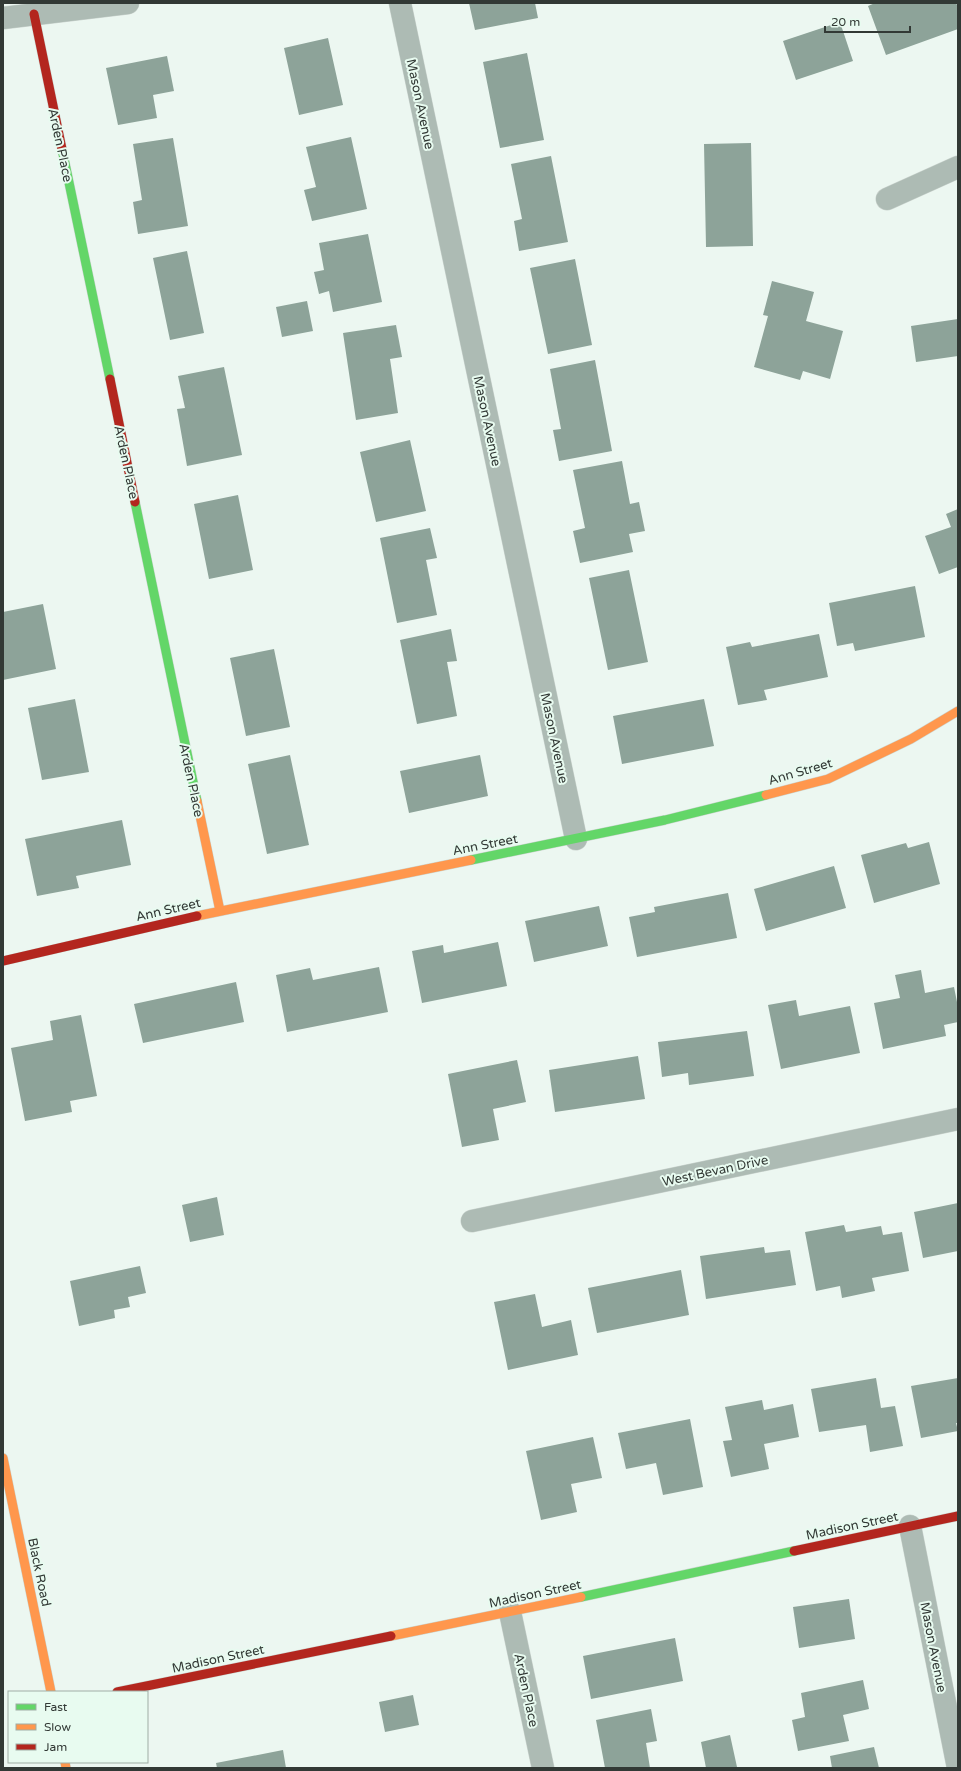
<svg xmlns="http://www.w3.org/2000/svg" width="961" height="1771" font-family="'Varela Round',sans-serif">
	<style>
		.building { fill: #8da399 }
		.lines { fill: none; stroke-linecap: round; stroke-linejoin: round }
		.street-casing { stroke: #cbd4cf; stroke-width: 23 }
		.fast-casing { stroke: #cbd4cf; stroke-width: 10 }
		.slow-casing { stroke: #cbd4cf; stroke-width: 10 }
		.jam-casing { stroke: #cbd4cf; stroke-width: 10 }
		.street { stroke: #adbbb4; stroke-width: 22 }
		.fast { stroke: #63d668; stroke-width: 9 }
		.slow { stroke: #ff974d; stroke-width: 9 }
		.jam { stroke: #b3261e; stroke-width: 9 }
		.labels { text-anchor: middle; stroke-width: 4; stroke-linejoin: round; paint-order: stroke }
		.street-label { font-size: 13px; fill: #323935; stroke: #e8fbf0 }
	</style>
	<rect width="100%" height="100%" fill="#ecf7f1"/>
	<path class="building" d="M 469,3 L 535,3 L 538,18 L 475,30 Z
		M 875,3 L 956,3 L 958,7 L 958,29 L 886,55 L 868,6 Z
		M 840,22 L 853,61 L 796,80 L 783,41 Z
		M 328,38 L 343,105 L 299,115 L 284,48 Z
		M 527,53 L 544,140 L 500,148 L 483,62 Z
		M 167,56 L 174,91 L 153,95 L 157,118 L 118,125 L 106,68 Z
		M 351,137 L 367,209 L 312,221 L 304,190 L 316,187 L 306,147 Z
		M 173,138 L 188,226 L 138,234 L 133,202 L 142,200 L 133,144 Z
		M 751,143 L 753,246 L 706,247 L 704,144 Z
		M 551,156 L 568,242 L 519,251 L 514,221 L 522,219 L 511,164 Z
		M 368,234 L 382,302 L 333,312 L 329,291 L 319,294 L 314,272 L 324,270 L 319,243 Z
		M 187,251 L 204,333 L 170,340 L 153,258 Z
		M 575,259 L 592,345 L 548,354 L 530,268 Z
		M 772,281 L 814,292 L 806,321 L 843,331 L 830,379 L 803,371 L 800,380 L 754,367 L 768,316 L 763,315 Z
		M 307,301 L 313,331 L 282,337 L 276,307 Z
		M 958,319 L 958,356 L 916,362 L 911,326 Z
		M 396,325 L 402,357 L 390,359 L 398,413 L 356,420 L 343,333 Z
		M 595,360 L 612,451 L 559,461 L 553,430 L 561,429 L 550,369 Z
		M 224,367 L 242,455 L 187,466 L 177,409 L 185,408 L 178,376 Z
		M 410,440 L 426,511 L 376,522 L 360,452 Z
		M 622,461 L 630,504 L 639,502 L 645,531 L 629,534 L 633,552 L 580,563 L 573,531 L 585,528 L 573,470 Z
		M 238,495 L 253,570 L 209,579 L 194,504 Z
		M 958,509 L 958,567 L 939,574 L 925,536 L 951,527 L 946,514 Z
		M 430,528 L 437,558 L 426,560 L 437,615 L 397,623 L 380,538 Z
		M 629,570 L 648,662 L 608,670 L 589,578 Z
		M 915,586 L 925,637 L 855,651 L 853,643 L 837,646 L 829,603 Z
		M 43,604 L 56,669 L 3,680 L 3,612 Z
		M 451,629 L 457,661 L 447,662 L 457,716 L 417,724 L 400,640 Z
		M 819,634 L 828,677 L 764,690 L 767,700 L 738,705 L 726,647 L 750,642 L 752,647 Z
		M 274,649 L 290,727 L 246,736 L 230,658 Z
		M 75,699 L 89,772 L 42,780 L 28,708 Z
		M 704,699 L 714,746 L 622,764 L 613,716 Z
		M 290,755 L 309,845 L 267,854 L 248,764 Z
		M 480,755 L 488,796 L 409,813 L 400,771 Z
		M 122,820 L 131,865 L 76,876 L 79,888 L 37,896 L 25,839 Z
		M 929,842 L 940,884 L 874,903 L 861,855 L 906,843 L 908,848 Z
		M 834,866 L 846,908 L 766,931 L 754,889 Z
		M 728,893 L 737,938 L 637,957 L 629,917 L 655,912 L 654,907 Z
		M 599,906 L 608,946 L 534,962 L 525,921 Z
		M 498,942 L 507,986 L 422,1003 L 412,951 L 443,945 L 444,953 Z
		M 379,967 L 388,1012 L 287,1032 L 276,975 L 310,968 L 313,980 Z
		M 921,970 L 925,993 L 954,987 L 958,1007 L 958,1022 L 944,1025 L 946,1036 L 883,1049 L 874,1003 L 900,998 L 895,975 Z
		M 236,982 L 244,1022 L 143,1043 L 134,1004 Z
		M 796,1000 L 799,1016 L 850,1006 L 860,1053 L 781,1069 L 768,1005 Z
		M 81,1015 L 97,1096 L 70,1101 L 72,1112 L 25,1121 L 11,1048 L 53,1040 L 50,1021 Z
		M 747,1031 L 754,1076 L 689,1085 L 688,1073 L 662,1077 L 658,1042 Z
		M 638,1056 L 645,1099 L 555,1112 L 549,1070 Z
		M 517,1060 L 526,1102 L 493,1109 L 499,1140 L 462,1147 L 448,1074 Z
		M 217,1197 L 224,1235 L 190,1242 L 182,1205 Z
		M 958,1203 L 958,1251 L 923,1258 L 914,1212 Z
		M 844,1225 L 846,1232 L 881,1226 L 883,1235 L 902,1232 L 909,1271 L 872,1278 L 875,1291 L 842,1298 L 840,1286 L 816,1291 L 805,1232 Z
		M 764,1247 L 765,1253 L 790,1250 L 796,1285 L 706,1299 L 700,1256 Z
		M 140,1266 L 146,1293 L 128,1297 L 130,1307 L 114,1310 L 115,1318 L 79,1326 L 70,1281 Z
		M 681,1270 L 689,1315 L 597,1333 L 588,1288 Z
		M 535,1294 L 542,1327 L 571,1320 L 578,1355 L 508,1370 L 494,1302 Z
		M 876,1378 L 881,1408 L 895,1406 L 903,1446 L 870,1452 L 866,1425 L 819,1432 L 811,1389 Z
		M 958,1378 L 958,1423 L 956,1423 L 958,1431 L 921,1438 L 911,1386 Z
		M 762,1400 L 764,1410 L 793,1404 L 799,1437 L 764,1444 L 769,1469 L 731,1477 L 723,1441 L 732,1440 L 725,1407 Z
		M 690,1419 L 703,1487 L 663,1495 L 656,1463 L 626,1469 L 618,1433 Z
		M 593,1437 L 602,1478 L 571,1484 L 577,1512 L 541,1520 L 526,1451 Z
		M 849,1599 L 855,1639 L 799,1648 L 793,1607 Z
		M 675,1638 L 683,1681 L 591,1699 L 583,1656 Z
		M 863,1680 L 869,1709 L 843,1715 L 849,1741 L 798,1751 L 792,1720 L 805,1717 L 801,1693 Z
		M 413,1695 L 419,1725 L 385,1732 L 379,1702 Z
		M 651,1709 L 657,1741 L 646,1743 L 650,1768 L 605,1768 L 596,1720 Z
		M 730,1735 L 737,1767 L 706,1768 L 701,1742 Z
		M 874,1747 L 879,1768 L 832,1768 L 830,1756 Z
		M 283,1750 L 286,1768 L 217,1768 L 216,1763 Z"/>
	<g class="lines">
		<g class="street-casing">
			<path id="street" d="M 400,3 L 576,839
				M 3,18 L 128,3
				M 887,199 L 958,167
				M 472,1221 L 958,1119
				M 910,1526 L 958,1768
				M 510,1612 L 543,1768"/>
		</g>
		<g class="fast-casing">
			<path id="fast" d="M 62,149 L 110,379
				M 135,502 L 197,801
				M 471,860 L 665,820 L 766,795
				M 581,1597 L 794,1551"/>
		</g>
		<g class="slow-casing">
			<path id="slow" d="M 766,795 L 828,779 L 911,739 L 958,711
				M 197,801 L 220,911
				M 197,916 L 471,860
				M 3,1458 L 51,1692
				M 391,1636 L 581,1597
				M 65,1762 L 66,1768"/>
		</g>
		<g class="jam-casing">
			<path id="jam" d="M 34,14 L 62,149
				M 110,379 L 135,502
				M 3,961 L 197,916
				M 794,1551 L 958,1516
				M 117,1692 L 391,1636"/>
		</g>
		<use href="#street" class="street"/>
		<use href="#fast" class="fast"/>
		<use href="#slow" class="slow"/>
		<use href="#jam" class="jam"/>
	</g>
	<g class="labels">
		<g class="street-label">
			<text transform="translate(421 104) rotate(78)" y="5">Mason Avenue</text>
			<text transform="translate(61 145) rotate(78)" y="5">Arden Place</text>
			<text transform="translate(488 421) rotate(78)" y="5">Mason Avenue</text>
			<text transform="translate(127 462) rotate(78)" y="5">Arden Place</text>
			<text transform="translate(555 738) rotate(78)" y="5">Mason Avenue</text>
			<text transform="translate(800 771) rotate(-16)" y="5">Ann Street</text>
			<text transform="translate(192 780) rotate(78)" y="5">Arden Place</text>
			<text transform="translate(485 844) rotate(-11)" y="5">Ann Street</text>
			<text transform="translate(168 909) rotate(-13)" y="5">Ann Street</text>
			<text transform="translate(715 1170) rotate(-12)" y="5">West Bevan Drive</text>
			<text transform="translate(852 1525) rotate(-12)" y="5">Madison Street</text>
			<text transform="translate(40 1572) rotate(78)" y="5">Black Road</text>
			<text transform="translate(535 1593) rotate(-12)" y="5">Madison Street</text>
			<text transform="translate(934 1647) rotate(79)" y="5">Mason Avenue</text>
			<text transform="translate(218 1658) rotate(-12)" y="5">Madison Street</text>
			<text transform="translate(527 1690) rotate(78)" y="5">Arden Place</text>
		</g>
	</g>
	<rect width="961" height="1771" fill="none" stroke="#323935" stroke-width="8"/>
	<rect x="8" y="1691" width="140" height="72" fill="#e8fbf0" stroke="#9fada5"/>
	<rect x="16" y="1704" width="20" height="6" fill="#63d668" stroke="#9fada5"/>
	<text x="44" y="1711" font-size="12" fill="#323935">Fast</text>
	<rect x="16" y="1724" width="20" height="6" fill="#ff974d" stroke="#9fada5"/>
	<text x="44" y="1731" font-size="12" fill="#323935">Slow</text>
	<rect x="16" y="1744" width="20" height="6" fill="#b3261e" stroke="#9fada5"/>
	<text x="44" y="1751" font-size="12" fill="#323935">Jam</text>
	<path d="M825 26v6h85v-6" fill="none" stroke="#323935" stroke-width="2"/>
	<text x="831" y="26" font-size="12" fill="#323935" stroke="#e8fbf0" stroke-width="3" paint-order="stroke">20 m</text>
</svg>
